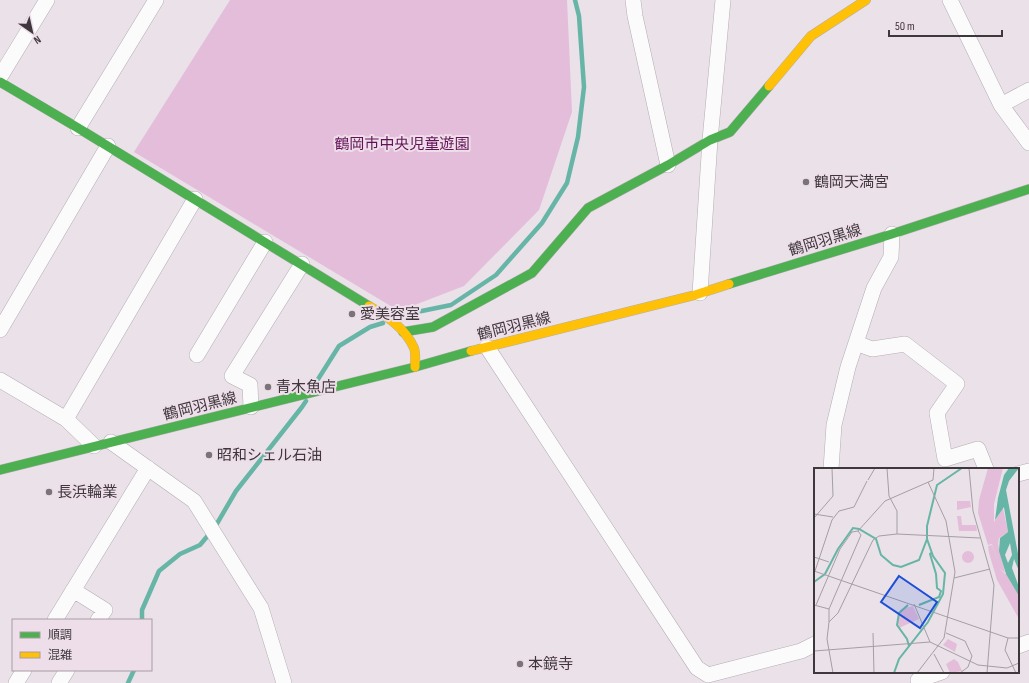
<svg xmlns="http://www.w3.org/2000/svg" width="1029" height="683" font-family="'Sofia Sans Condensed','Noto Sans JP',sans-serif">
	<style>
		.green { fill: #e3bdda }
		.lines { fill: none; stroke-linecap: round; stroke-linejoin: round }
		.stream { stroke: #66b5a6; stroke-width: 4.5 }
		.street-casing { stroke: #b3adb2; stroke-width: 16 }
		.fast-casing { stroke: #b3adb2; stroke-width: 10 }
		.slow-casing { stroke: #b3adb2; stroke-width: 10 }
		.street { stroke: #fcfbfc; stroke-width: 15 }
		.fast { stroke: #4caf50; stroke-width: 9 }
		.slow { stroke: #ffc107; stroke-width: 9 }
		.poi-dot { fill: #7a7479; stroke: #eedee9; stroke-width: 1.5 }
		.labels { text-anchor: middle; stroke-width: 4; stroke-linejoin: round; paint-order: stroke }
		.park-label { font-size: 15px; fill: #641257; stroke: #eedee9 }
		.poi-label { font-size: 15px; fill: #3e383d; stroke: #eedee9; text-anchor: start }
		.street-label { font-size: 15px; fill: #3e383d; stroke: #eedee9 }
		.inset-river { fill: none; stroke: #66b5a6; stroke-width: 2 }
		.inset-road { fill: none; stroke: #a59ea4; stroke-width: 1 }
		.view { fill: #1d4ed8; fill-opacity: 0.15; stroke: #1d4ed8; stroke-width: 2 }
		.inset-edge { fill: none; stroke: #3e383d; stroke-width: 2 }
	</style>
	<rect width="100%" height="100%" fill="#eae2e8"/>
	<path class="green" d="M 230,0 L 567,0 L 572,112 L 539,210 L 464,286 L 399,311 L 134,152 Z"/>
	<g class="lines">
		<path class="stream" d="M 398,318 L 412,313 L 451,305 L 496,275 L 542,223 L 567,183 L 578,137 L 584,87 L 579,16 L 575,0
			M 315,384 L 339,346 L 370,327 L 383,323
			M 142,620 L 142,610 L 159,571 L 180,554 L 200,545 L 215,527 L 236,491 L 302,407 L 306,401
			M 128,683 L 134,670"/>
		<g class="street-casing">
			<path id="street" d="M 633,0 L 635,16 L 668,165
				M 950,0 L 1001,105 L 1029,143
				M 0,77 L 47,0
				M 1001,105 L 1029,90
				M 78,128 L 156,0
				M 700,293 L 710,140 L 723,0
				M 0,330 L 108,146
				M 856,343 L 872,349 L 905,344 L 957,384 L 937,413 L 945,459 L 978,449 L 986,469
				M 487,347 L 697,668 L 708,675 L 801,651 L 815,644
				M 197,355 L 265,242
				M 0,380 L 66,419 L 94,446
				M 251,407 L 250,385 L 232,376 L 302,264
				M 66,419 L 195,199
				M 111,442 L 194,501 L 261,608 L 284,683
				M 831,469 L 834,425 L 848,367 L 874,288 L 891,257 L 892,234
				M 1018,474 L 1029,471
				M 73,590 L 105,610 L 98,620
				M 55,620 L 148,468
				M 1018,646 L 1029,642
				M 918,680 L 942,672
				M 16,683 L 24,670
				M 59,683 L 67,670"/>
		</g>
		<g class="fast-casing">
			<path id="fast" d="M 0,82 L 78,128 L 369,306
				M 729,284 L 892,234 L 1029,189
				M 403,332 L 433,327 L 532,273 L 588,208 L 668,165 L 710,140 L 730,132 L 769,86
				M 0,470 L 415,367 L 471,351"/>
		</g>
		<g class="slow-casing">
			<path id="slow" d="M 769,86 L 811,36 L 866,0
				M 369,306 C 387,316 405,328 414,348 C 416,353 415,361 415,367
				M 471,351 L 695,295 L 729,284"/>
		</g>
		<use href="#street" class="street"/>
		<use href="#fast" class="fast"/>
		<use href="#slow" class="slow"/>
	</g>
	<g class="poi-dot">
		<circle cx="806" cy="182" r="4"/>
		<circle cx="352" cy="314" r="4"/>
		<circle cx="268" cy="387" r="4"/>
		<circle cx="209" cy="455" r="4"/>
		<circle cx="49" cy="492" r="4"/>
		<circle cx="520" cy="664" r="4"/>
	</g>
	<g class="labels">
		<g class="park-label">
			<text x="402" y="149">鶴岡市中央児童遊園</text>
		</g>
		<g class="poi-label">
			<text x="814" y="187">鶴岡天満宮</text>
			<text x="360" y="319">愛美容室</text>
			<text x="276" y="392">青木魚店</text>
			<text x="217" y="460">昭和シェル石油</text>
			<text x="57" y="497">長浜輪業</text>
			<text x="528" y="669">本鏡寺</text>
		</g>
		<g class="street-label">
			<text transform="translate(825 240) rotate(-17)" y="5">鶴岡羽黒線</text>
			<text transform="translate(514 326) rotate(-14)" y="5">鶴岡羽黒線</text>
			<text transform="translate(200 406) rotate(-14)" y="5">鶴岡羽黒線</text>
		</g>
	</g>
	<g transform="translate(814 468)">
		<rect width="205" height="205" fill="#eae2e8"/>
		<path d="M 174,0 L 189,0 L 180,36 L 180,70 L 178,76 L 174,77 L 164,45 L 165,32 ZM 143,33 L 156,33 L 157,39 L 143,42 ZM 189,40 L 194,64 L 185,70 L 184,76 L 191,105 L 185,100 L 191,106 L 195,106 L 205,122 L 205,151 L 183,112 L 175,85 L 174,78 L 178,77 L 185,97 L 178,76 L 180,54 ZM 143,48 L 147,48 L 148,57 L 162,57 L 163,63 L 145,63 ZM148 89a6 6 0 1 1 12 0a6 6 0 1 1-12 0ZM 99,138 L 105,151 L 85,160 L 83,151 L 87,141 ZM 134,171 L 143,176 L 141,184 L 129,177 ZM 140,191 L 144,194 L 148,203 L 136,205 L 132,196 Z" fill="#e3bdda"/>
		<path d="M 195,0 L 205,0 L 195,13 L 192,22 L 205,91 L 205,103 L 200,91 L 198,100 L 205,119 L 205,128 L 192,106 L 185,83 L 186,70 L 194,64 L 190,39 L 181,52 L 184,30 L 190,7 ZM 196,75 L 198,87 L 194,95 L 191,87 Z" fill="#66b5a6" fill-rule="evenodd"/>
		<path class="inset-river" d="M 0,114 L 11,106 L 24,81 L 39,60 L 45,61 L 62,71 L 67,87 L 79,97 L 87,99 L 105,92 L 113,71 L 113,58 L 123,17 L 148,0M 94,137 L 85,145 L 83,157 L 93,171 L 95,178M 105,137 L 125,129 L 127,123 L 123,120 L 122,106 L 116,86 L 118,84M 80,205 L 85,191 L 114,154 L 129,126 L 131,105 L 119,88 L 113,71"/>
		<path class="inset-road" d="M 155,0 L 159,43 L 180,117 L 173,205M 54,12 L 61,0M 0,46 L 19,49M 0,50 L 19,28 L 18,0M 44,63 L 71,33 L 119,12 L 120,0M 83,66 L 166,70M 0,89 L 15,94M 0,103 L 194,170 L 205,170M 1,103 L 18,52 L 25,43 L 40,39 L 53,13M 140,110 L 176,101M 100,136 L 116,174M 0,137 L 15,141M 2,137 L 26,81 L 38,64 L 44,63M 15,154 L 15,141 L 47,67 L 44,63M 59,165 L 60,205M 132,165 L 151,173 L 158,188 L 154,199 L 146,205M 194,170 L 191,182 L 202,205M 0,183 L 116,174 L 164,197 L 193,200 L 205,195M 120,186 L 130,205M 19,205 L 13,171 L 15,154 L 24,145 L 59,72 L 65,68 L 83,66 L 83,43 L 75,28 L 73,0M 103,205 L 130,170 L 141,104 L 132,53 L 114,14"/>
		<path class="view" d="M 85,108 L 123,134 L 106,160 L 67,134 Z"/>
		<rect width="205" height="205" class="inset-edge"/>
	</g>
	<rect x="12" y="619" width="140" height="52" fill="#eedee9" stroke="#a89ca4"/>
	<rect x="20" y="632" width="20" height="6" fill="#4caf50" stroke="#a89ca4"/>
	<text x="48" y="639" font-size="12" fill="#3e383d">順調</text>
	<rect x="20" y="652" width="20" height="6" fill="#ffc107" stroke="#a89ca4"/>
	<text x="48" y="659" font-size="12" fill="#3e383d">混雑</text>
	<g transform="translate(32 32) rotate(146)" stroke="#eedee9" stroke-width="3" paint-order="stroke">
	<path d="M0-3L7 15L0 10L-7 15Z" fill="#3e383d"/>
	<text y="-6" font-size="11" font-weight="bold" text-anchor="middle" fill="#3e383d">N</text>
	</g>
	<path d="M889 30v6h113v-6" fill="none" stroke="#3e383d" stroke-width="2"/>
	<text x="895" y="30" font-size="12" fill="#3e383d" stroke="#eedee9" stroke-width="3" paint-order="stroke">50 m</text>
</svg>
